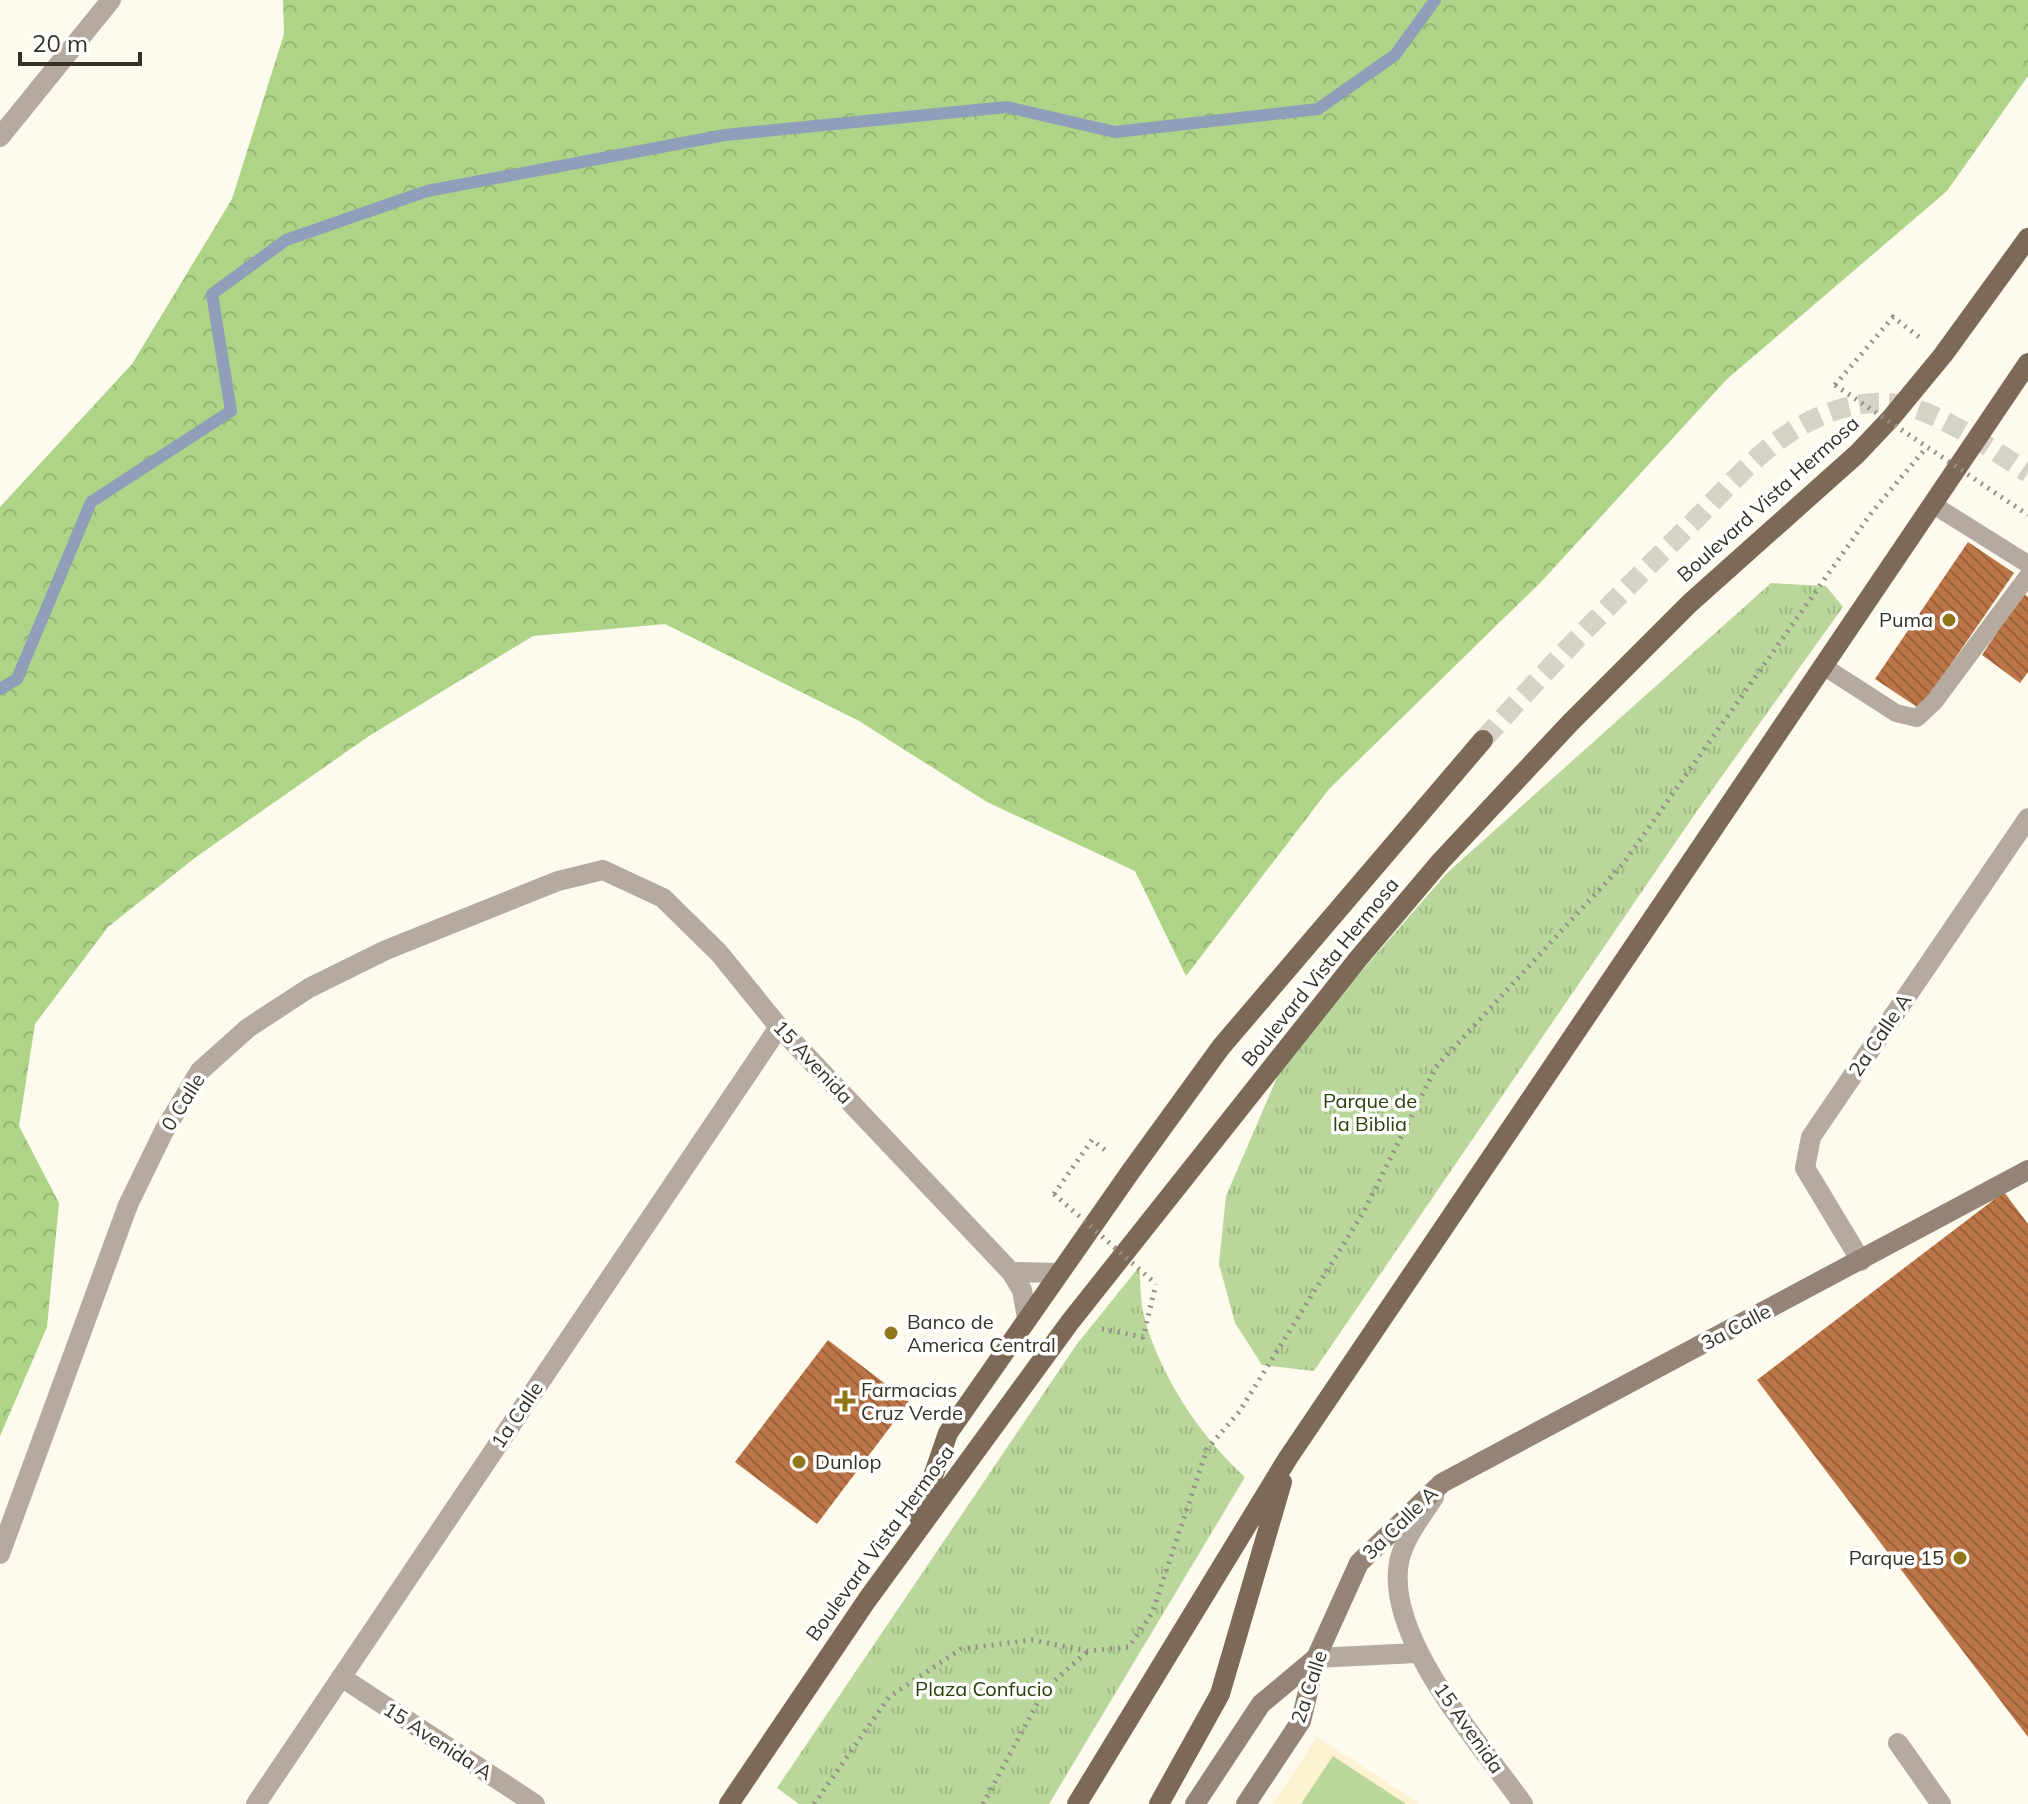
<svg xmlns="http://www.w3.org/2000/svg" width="2028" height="1804" font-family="Mulish,sans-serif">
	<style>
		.built { fill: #fdf2d2 }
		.grass { fill: url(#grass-tufts) }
		.forest { fill: url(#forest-crowns) }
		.garden { fill: #b9d79b }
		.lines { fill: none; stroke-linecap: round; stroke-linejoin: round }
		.stream { stroke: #8f9eb9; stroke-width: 12 }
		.building { fill: url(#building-back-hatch) }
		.primary-tunnel { stroke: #d6d2c5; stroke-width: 20; stroke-dasharray: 20 10; stroke-linecap: butt }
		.path { stroke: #949083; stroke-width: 5; stroke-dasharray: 2 6; stroke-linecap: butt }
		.lane { stroke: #b5aaa0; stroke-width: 18 }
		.street { stroke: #b5aaa0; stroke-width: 20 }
		.secondary { stroke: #948475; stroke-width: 20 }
		.primary { stroke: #7c6956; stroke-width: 20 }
		.path-bridge { stroke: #949083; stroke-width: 5; stroke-dasharray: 2 6; stroke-linecap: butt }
		.poi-dot { fill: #90751b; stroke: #fff; stroke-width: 3 }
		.labels { text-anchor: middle; stroke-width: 7; stroke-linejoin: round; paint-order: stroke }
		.street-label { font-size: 20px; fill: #363125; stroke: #fff }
		.poi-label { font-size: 20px; fill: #363125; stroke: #fff; text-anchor: start }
		.park-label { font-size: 20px; fill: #294009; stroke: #fff }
	</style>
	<defs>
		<pattern id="grass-tufts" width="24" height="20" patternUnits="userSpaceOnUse" patternTransform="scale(2)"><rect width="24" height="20" fill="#b9d79b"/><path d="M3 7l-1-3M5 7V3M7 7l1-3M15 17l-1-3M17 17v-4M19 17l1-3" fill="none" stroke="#a0b985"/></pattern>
		<pattern id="forest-crowns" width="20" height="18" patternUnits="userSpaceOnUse" patternTransform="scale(2)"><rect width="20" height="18" fill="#aed487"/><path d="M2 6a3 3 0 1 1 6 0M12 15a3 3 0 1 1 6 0" fill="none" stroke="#96b674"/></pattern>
		<pattern id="building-back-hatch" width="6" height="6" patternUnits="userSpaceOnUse" patternTransform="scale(2)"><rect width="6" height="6" fill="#bc7547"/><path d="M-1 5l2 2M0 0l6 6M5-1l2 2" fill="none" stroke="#9a613b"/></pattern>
	</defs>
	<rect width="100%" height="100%" fill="#fefaed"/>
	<path class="built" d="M 1317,1737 L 1420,1804 L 1273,1804 Z"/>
	<path class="grass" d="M 1771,583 L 1826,586 L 1843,607 L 1697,811 L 1314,1371 L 1262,1365 L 1235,1323 L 1219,1264 L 1226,1196 L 1285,1059 L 1447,873 Z
		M 1139,1267 C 1141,1283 1140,1301 1144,1316 C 1160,1376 1199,1435 1245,1477 L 1049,1804 L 799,1804 L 777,1788 L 1077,1344 Z"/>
	<path class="forest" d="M 283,0 L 2028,0 L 2028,76 L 1947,191 L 1727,379 L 1542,581 L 1329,789 L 1186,976 L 1135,871 L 987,802 L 859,721 L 665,624 L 533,636 L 369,736 L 196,857 L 108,927 L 35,1024 L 19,1126 L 59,1203 L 47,1327 L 0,1436 L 0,507 L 132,364 L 232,199 L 284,34 Z"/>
	<path class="garden" d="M 1333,1756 L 1406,1804 L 1301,1804 Z"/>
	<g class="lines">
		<path class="stream" d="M 0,689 L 17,679 L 91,502 L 231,411 L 212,294 L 286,240 L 427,191 L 725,135 L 1007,107 L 1115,132 L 1318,109 L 1395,55 L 1435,0"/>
	</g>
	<path class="building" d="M 1968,542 L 2014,573 L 1920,709 L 1875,679 Z
		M 2023,593 L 2028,597 L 2028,672 L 2020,683 L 1982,655 Z
		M 2004,1192 L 2028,1224 L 2028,1737 L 1757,1380 Z
		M 828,1340 L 909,1402 L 817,1524 L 735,1462 Z"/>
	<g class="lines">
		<path class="primary-tunnel" d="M 1483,740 C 1550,665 1621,593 1693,522 C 1727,488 1763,445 1806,423 C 1830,410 1861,401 1888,403 C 1931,405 1992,449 2028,473"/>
		<path class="path" d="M 1835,385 L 1893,317 L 1919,337
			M 1054,1194 L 1092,1140 L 1109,1153
			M 1102,1329 L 1143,1337 L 1156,1284
			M 814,1804 L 889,1697 L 961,1649 L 1032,1640 L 1088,1651 L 1129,1647 L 1152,1613 L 1207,1449 L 1239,1412 L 1363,1213 L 1436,1067 L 1623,864 L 1872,512 L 1926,448
			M 983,1804 L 1045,1689 L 1088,1651"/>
		<path class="lane" d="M 1932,504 L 2028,564
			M 1823,666 L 1896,713 L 1917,718 L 1934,702 L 2028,576"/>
		<path class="street" d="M 0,137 L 111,0
			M 1861,1261 L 1805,1168 L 1811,1137 L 2028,818
			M 1011,1272 L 1059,1273
			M 1434,1497 C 1421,1517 1404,1538 1399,1562 C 1385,1638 1480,1743 1523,1804
			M 0,1554 L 128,1205 L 164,1131 L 200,1071 L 248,1028 L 309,988 L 386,950 L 558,881 L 603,870 L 663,898 L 719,953 L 779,1027 L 1011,1272 L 1022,1290 L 1027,1318
			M 1316,1658 L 1416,1653
			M 341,1677 L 535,1804
			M 1898,1743 L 1941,1804
			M 256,1804 L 779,1027"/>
		<path class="secondary" d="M 1195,1804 L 1261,1704 L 1316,1658
			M 1246,1804 L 1301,1721 L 1316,1658 L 1359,1563 L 1442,1483 L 2028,1170"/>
		<path class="primary" d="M 919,1517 L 948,1433 L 1131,1171 L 1221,1047 L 1483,740
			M 729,1804 L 867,1600 L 1070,1322 L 1358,959 L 1441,861 L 1570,723 L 1690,603 L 1857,454 L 1891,418 L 1943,355 L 2028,238
			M 1077,1804 L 1288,1458 L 2028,363
			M 1159,1804 L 1220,1694 L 1282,1482"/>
		<path class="path-bridge" d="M 1835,385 L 2028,515
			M 1054,1194 L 1156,1284"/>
	</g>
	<g class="poi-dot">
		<circle cx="1949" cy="620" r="8"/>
		<circle cx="891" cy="1333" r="8"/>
		<path d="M841 1389h8v8h8v8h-8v8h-8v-8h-8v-8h8z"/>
		<circle cx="799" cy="1462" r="8"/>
		<circle cx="1960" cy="1558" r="8"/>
	</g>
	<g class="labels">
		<g class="street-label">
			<text transform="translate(1768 499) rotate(-42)" y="7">Boulevard Vista Hermosa</text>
			<text transform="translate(1320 972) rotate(-51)" y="7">Boulevard Vista Hermosa</text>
			<text transform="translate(1880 1035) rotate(-56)" y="7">2a Calle A</text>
			<text transform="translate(813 1062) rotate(47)" y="7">15 Avenida</text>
			<text transform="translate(183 1102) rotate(-58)" y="7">0 Calle</text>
			<text transform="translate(1736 1327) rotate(-28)" y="7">3a Calle</text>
			<text transform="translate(517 1415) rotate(-56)" y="7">1a Calle</text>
			<text transform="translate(1400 1523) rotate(-44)" y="7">3a Calle A</text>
			<text transform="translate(880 1543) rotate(-54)" y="7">Boulevard Vista Hermosa</text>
			<text transform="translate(1309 1687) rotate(-72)" y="7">2a Calle</text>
			<text transform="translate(1469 1728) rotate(55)" y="7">15 Avenida</text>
			<text transform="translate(438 1741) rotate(33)" y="7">15 Avenida A</text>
		</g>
		<g class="poi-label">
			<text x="1933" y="627" text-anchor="end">Puma</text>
			<text x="907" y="1329">Banco de<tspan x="907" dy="23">America Central</tspan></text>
			<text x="861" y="1397">Farmacias<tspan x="861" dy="23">Cruz Verde</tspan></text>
			<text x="815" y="1469">Dunlop</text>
			<text x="1944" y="1565" text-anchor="end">Parque 15</text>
		</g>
		<g class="park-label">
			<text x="1370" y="1108">Parque de<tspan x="1370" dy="23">la Biblia</tspan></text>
			<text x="984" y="1696">Plaza Confucio</text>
		</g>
	</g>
	<path d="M20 52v12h120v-12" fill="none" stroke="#363125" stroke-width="4"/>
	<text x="32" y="52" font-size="24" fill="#363125" stroke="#ffffff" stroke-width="6" paint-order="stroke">20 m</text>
</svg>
